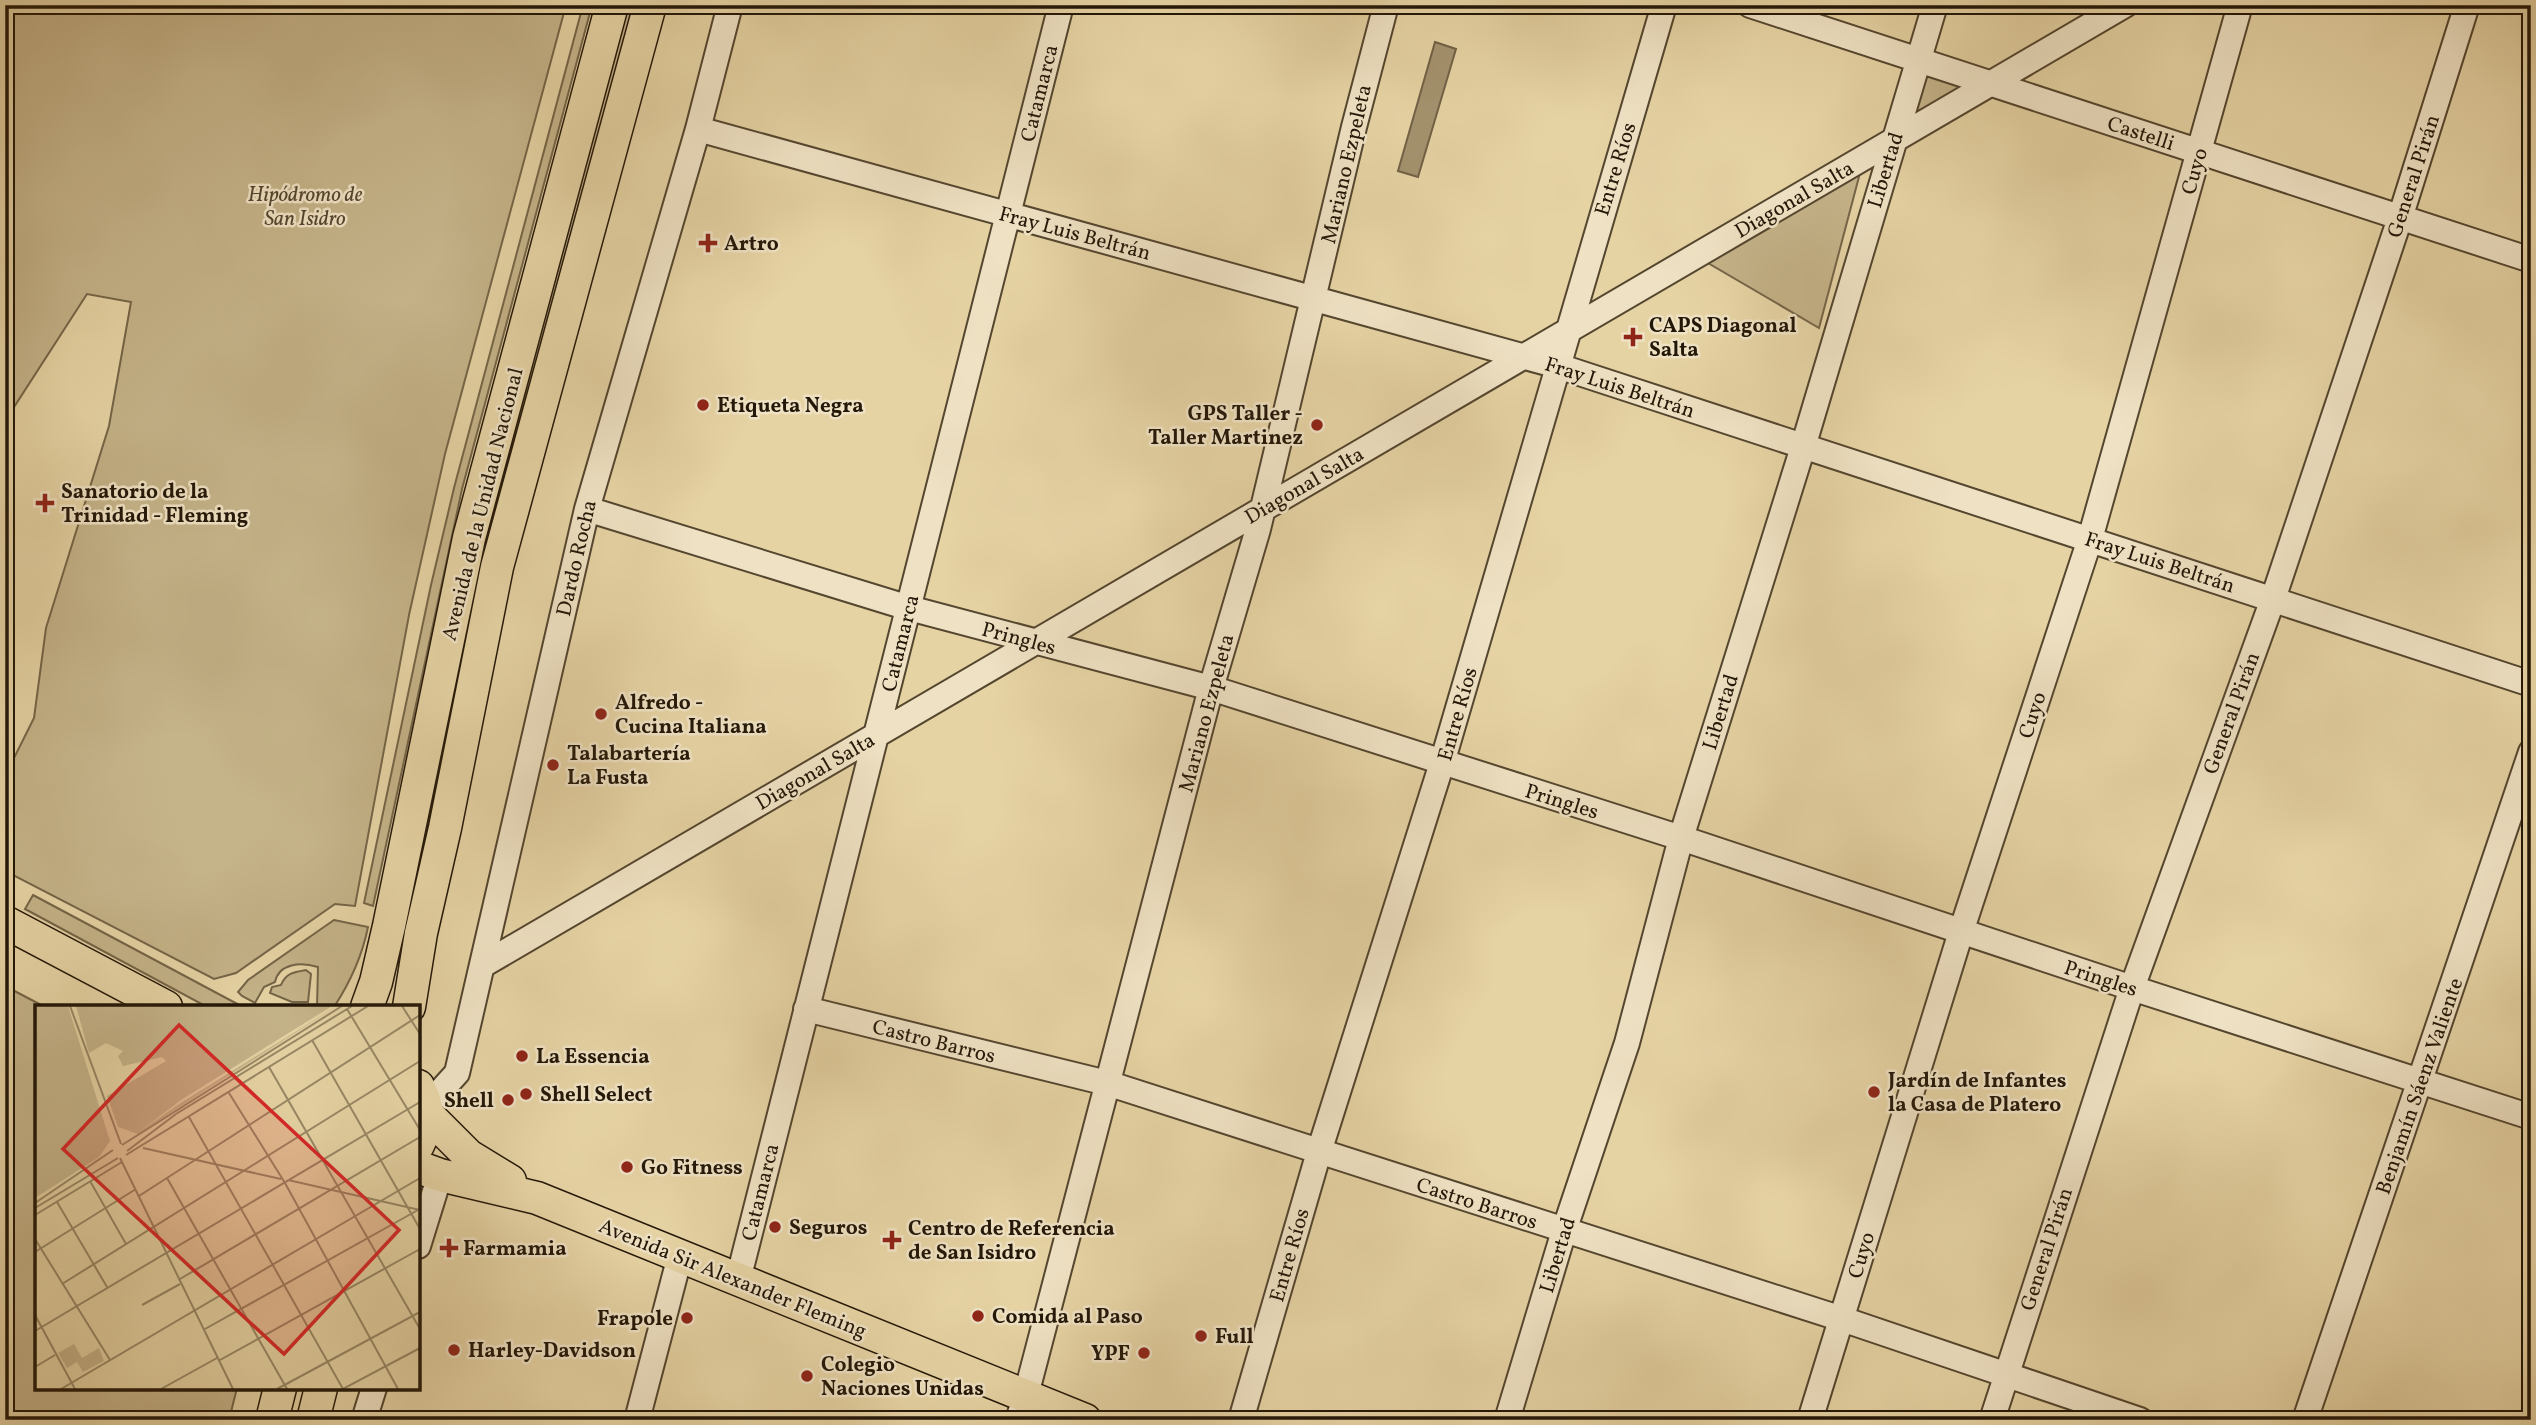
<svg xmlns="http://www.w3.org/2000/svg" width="2536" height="1425" font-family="Vollkorn,serif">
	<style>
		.green { fill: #c5b389; stroke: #746548; stroke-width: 2 }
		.water { fill: #a4936f; stroke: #706146; stroke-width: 2 }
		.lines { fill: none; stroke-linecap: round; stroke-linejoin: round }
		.minor-casing { stroke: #54462f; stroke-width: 28 }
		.major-casing { stroke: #231708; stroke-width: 35 }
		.minor { stroke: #efe2c4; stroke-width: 24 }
		.major { stroke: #e6d3a4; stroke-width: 32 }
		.poi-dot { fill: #8f2418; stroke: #efe2c4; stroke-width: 2.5 }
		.labels { text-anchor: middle; stroke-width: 5; stroke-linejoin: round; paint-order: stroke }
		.street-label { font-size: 21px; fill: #231708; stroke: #efe2c4 }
		.park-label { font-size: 21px; font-style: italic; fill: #54462f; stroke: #efe2c4 }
		.poi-label { font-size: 21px; font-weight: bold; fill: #231708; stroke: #efe2c4; text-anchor: start }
		.inset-road { fill: none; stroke: #988866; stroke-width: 2 }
		.view { fill: #d62828; fill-opacity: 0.15; stroke: #d62828; stroke-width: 3.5 }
		.inset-edge { fill: none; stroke: #231708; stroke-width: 3.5 }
	</style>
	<rect width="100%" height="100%" fill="#e6d3a4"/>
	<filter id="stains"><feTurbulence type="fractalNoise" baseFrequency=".00286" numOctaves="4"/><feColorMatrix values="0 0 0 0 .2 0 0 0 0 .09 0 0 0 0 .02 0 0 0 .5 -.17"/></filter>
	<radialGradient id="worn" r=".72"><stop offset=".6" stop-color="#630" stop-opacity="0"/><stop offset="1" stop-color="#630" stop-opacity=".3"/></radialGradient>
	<path class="green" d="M 5,5 L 566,5 L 445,454 L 409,615 L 355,906 L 335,904 L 236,973 L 214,979 L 5,871 L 5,776 L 34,718 L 46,628 L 109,426 L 131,302 L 87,294 L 5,421 Z
		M 583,5 L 592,5 L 462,489 L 373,906 L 364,903 L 431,585 L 454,488 Z
		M 622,5 L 638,5 L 417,920 L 402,915 L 472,575 Z
		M 1919,60 L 1991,84 L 1893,141 Z
		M 1860,173 L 1819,328 L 1708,263 Z
		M 33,895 L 243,1007 L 207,1007 L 25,909 Z
		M 334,920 L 368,927 C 362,957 351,981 334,1007 L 317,1007 L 318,967 C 301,962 279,963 275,982 L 264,987 L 255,1003 L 242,996 L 238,992 L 248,980 Z
		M 306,970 L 311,974 L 308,1002 L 292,1002 L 270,993 L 272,987 L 281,985 C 286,973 294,972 306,970 Z
		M 5,986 L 45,1007 L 37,1007 L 37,1388 L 237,1388 L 229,1420 L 5,1420 Z"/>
	<path class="water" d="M 1435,42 L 1456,49 L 1418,177 L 1398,171 Z"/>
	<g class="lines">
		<g class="minor-casing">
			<path id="minor" d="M 1750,5 L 2531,260
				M 698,129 L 1558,366 L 2531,684
				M 587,509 L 909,608 L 1211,688 L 1681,838 L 2132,988 L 2531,1117
				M 483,965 L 2125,5
				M 806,1009 L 1107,1083 L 1842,1319 L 2140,1420
				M 426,1107 L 457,1073 L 587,509 L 698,129 L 730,5
				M 418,1246 L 440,1175
				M 738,1280 L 1061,5
				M 364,1420 L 374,1388
				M 637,1420 L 680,1256
				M 1018,1420 L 1026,1395 L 1211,688 L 1258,529 L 1354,127 L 1386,5
				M 1241,1420 L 1319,1152 L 1442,763 L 1664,5
				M 1507,1420 L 1564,1231 L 1627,1043 L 1681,838 L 1803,447 L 1935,5
				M 1810,1420 L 1961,932 L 2090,539 L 2240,5
				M 1992,1420 L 2132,988 L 2273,599 L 2400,218 L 2467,5
				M 2305,1420 L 2531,752"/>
		</g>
		<g class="major-casing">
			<path id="major" d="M 5,922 L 166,1007
				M 367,1007 L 376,982 L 389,926 L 469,538 L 612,5
				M 409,1007 L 421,933 L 445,828 L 497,567 L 650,5
				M 418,1086 C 430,1108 429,1123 418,1145
				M 427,1114 L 469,1156 L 510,1181
				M 418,1167 L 440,1175 L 537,1198 L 1085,1420
				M 272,1420 L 280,1388
				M 313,1420 L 321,1388"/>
		</g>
		<use href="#minor" class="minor"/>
		<use href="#major" class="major"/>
	</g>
	<g class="poi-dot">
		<path d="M704.5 232.5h7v7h7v7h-7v7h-7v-7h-7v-7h7z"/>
		<path d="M1629.5 326.5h7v7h7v7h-7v7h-7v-7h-7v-7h7z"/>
		<circle cx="703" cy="405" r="7"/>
		<circle cx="1317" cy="425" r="7"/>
		<path d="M41.5 492.5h7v7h7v7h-7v7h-7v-7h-7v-7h7z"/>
		<circle cx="601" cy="714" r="7"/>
		<circle cx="553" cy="765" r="7"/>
		<circle cx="522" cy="1056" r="7"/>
		<circle cx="1874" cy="1092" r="7"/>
		<circle cx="526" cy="1094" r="7"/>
		<circle cx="508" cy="1100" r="7"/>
		<circle cx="627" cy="1167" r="7"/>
		<circle cx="775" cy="1227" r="7"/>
		<path d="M888.5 1229.5h7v7h7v7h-7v7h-7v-7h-7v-7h7z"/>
		<path d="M445.5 1237.5h7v7h7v7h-7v7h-7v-7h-7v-7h7z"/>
		<circle cx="978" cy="1316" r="7"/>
		<circle cx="687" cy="1318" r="7"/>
		<circle cx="1201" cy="1336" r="7"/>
		<circle cx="454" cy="1350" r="7"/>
		<circle cx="1144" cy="1353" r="7"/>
		<circle cx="807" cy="1376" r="7"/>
	</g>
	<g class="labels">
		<g class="street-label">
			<text transform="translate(1039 93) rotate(-76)" y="7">Catamarca</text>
			<text transform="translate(2141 133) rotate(18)" y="7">Castelli</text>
			<text transform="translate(1346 164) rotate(-77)" y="7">Mariano Ezpeleta</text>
			<text transform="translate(1615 169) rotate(-73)" y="7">Entre Ríos</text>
			<text transform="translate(1885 170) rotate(-73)" y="7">Libertad</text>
			<text transform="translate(2194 171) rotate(-74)" y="7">Cuyo</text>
			<text transform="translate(2413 176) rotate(-72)" y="7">General Pirán</text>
			<text transform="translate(1794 199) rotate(-30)" y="7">Diagonal Salta</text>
			<text transform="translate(1075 233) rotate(15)" y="7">Fray Luis Beltrán</text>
			<text transform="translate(1620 387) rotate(18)" y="7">Fray Luis Beltrán</text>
			<text transform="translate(1304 485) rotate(-30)" y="7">Diagonal Salta</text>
			<text transform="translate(482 504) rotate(-76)" y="7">Avenida de la Unidad Nacional</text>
			<text transform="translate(576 558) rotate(-77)" y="7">Dardo Rocha</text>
			<text transform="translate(2160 562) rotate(18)" y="7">Fray Luis Beltrán</text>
			<text transform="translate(1019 638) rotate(15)" y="7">Pringles</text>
			<text transform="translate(900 643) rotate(-76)" y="7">Catamarca</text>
			<text transform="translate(1720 712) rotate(-73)" y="7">Libertad</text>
			<text transform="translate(1206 713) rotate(-75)" y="7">Mariano Ezpeleta</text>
			<text transform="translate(2231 713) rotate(-70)" y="7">General Pirán</text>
			<text transform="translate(1457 714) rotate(-74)" y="7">Entre Ríos</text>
			<text transform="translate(2032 715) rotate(-72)" y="7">Cuyo</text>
			<text transform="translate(815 771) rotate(-30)" y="7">Diagonal Salta</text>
			<text transform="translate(1562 801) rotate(17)" y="7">Pringles</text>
			<text transform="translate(2101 978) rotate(18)" y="7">Pringles</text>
			<text transform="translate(934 1041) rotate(14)" y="7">Castro Barros</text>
			<text transform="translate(2419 1086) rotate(-71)" y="7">Benjamín Sáenz Valiente</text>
			<text transform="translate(760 1192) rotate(-76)" y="7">Catamarca</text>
			<text transform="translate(1477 1203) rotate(18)" y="7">Castro Barros</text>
			<text transform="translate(2046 1249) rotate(-72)" y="7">General Pirán</text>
			<text transform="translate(1289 1255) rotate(-74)" y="7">Entre Ríos</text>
			<text transform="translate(1557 1255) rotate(-73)" y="7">Libertad</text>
			<text transform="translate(1861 1255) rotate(-73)" y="7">Cuyo</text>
			<text transform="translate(733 1278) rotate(22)" y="7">Avenida Sir Alexander Fleming</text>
		</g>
		<g class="park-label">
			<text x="305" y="201">Hipódromo de<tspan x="305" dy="24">San Isidro</tspan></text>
		</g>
		<g class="poi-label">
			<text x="724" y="250">Artro</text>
			<text x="1649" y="332">CAPS Diagonal<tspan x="1649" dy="24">Salta</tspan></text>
			<text x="717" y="412">Etiqueta Negra</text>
			<text x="1303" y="420" text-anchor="end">GPS Taller -<tspan x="1303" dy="24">Taller Martinez</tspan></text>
			<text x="61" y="498">Sanatorio de la<tspan x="61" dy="24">Trinidad - Fleming</tspan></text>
			<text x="615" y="709">Alfredo -<tspan x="615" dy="24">Cucina Italiana</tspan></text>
			<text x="567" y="760">Talabartería<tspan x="567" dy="24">La Fusta</tspan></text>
			<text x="536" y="1063">La Essencia</text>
			<text x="1888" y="1087">Jardín de Infantes<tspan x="1888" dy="24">la Casa de Platero</tspan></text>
			<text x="540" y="1101">Shell Select</text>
			<text x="494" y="1107" text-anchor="end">Shell</text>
			<text x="641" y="1174">Go Fitness</text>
			<text x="789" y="1234">Seguros</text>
			<text x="908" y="1235">Centro de Referencia<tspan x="908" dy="24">de San Isidro</tspan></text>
			<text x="463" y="1255">Farmamia</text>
			<text x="992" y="1323">Comida al Paso</text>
			<text x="673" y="1325" text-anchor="end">Frapole</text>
			<text x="1215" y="1343">Full</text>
			<text x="468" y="1357">Harley-Davidson</text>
			<text x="1130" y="1360" text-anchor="end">YPF</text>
			<text x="821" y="1371">Colegio<tspan x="821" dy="24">Naciones Unidas</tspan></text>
		</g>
	</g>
	<g transform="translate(35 1005)">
		<rect width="385" height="385" fill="#e6d3a4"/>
		<path d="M 0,1 L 33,1 L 75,136 L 64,152 L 0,193 ZM 41,1 L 297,1 L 146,95 L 104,127 L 144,99 L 302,1 L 103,129 L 83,122 L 72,91 L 131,56 L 127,52 L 88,61 L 83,51 L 88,46 L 71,38 L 54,48 ZM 39,339 L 47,353 L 64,343 L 69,356 L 48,367 L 42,357 L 32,363 L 23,348 Z" fill="#c5b389"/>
		<path class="inset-road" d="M 35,1 L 86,139M 367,1 L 385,29M 312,4 L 385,125M 277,35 L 385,224M 234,62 L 385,324M 194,88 L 250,178 L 363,384M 154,112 L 308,384 L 385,343M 87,140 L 307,1M 108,143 L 246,174M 92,146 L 141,109 L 317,1M 91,150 L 333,1M 85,153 L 198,384M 132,173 L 252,384M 253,175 L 385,205M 55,176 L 91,239M 104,191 L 385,10M 22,197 L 72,282M 0,198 L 78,145M 0,203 L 83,153M 0,210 L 87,157M 0,234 L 75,355M 0,247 L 101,184M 145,274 L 385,132M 27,279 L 385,56M 107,300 L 145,279M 0,310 L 40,384M 170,324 L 383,205M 0,326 L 385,97M 185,355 L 385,244M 0,362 L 20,350M 26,384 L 385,173M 126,384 L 182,353M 242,384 L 385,307"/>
		<path class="view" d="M 144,20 L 364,225 L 249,349 L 28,144 Z"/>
		<rect width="385" height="385" class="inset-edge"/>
	</g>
	<rect width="2536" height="1425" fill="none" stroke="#e6d3a4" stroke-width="28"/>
	<rect x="7" y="7" width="2522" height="1411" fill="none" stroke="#231708" stroke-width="3.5"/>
	<rect x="14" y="14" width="2508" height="1397" fill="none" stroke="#231708" stroke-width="2"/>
	<rect width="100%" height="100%" filter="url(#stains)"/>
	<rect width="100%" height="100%" fill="url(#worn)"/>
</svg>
